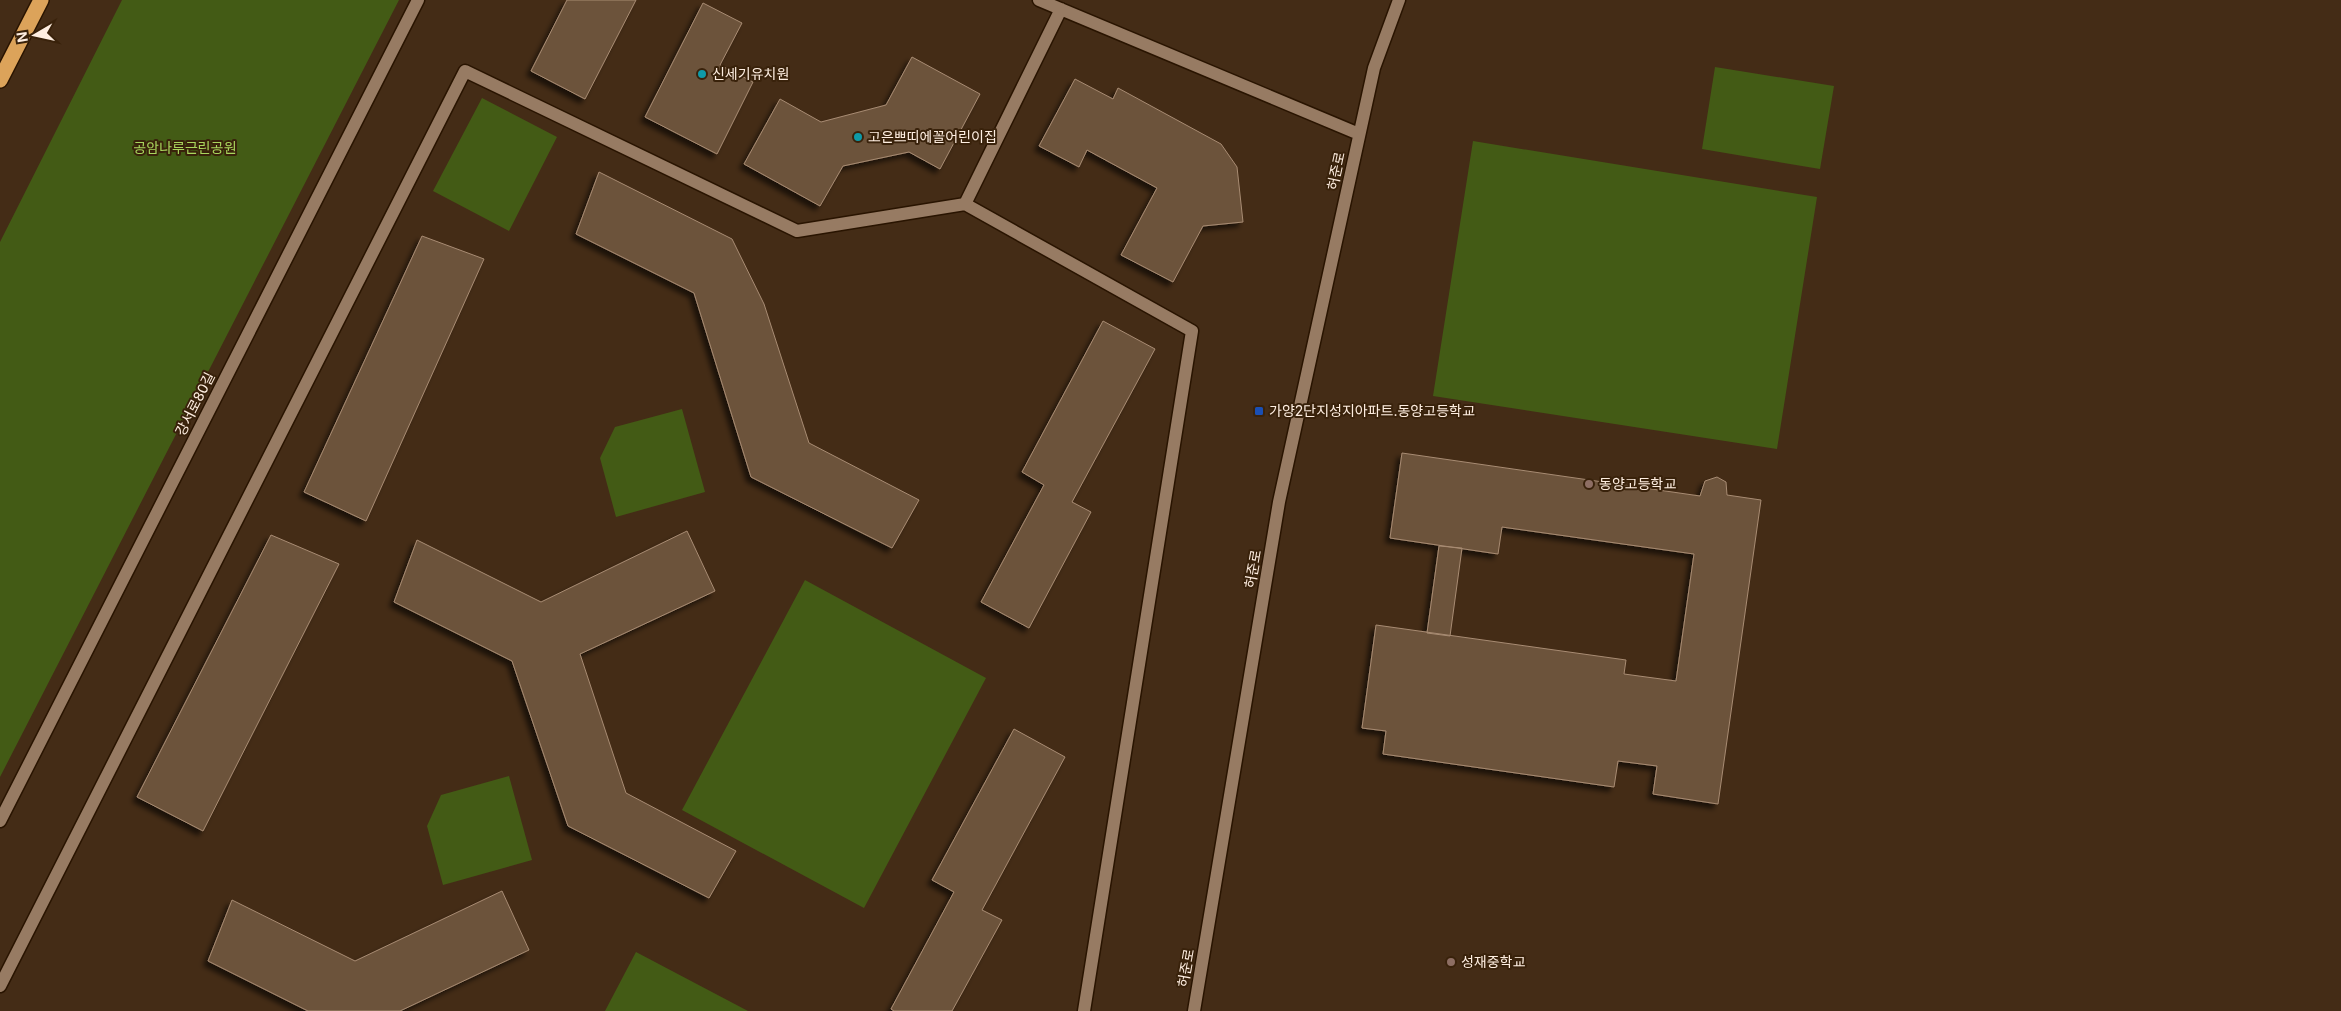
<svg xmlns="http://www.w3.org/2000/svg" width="2341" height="1011" font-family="Inter,'Noto Sans KR',sans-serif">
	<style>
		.green { fill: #435b15 }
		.building { fill: #6c523b; stroke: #a88c73; filter: url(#shadow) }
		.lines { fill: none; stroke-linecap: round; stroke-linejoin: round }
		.minor-casing { stroke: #291400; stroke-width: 15 }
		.highway-casing { stroke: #291400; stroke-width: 18 }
		.minor { stroke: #977b63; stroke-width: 12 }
		.highway { stroke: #dca35a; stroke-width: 15 }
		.culture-dot { fill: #0f9aa8; stroke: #39220b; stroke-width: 2 }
		.transit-dot { fill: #1a4fb4; stroke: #39220b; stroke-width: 2 }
		.education-dot { fill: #8d6e63; stroke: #39220b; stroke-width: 2 }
		.labels { text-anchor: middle; stroke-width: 4; stroke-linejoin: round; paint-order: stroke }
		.poi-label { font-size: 14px; fill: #feeee1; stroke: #39220b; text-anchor: start }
		.park-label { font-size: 14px; fill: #a9d65d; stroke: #39220b }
		.street-label { font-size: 14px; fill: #feeee1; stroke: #39220b }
	</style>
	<defs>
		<filter id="shadow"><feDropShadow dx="-4.5" dy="4.5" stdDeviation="2.5" flood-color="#0009"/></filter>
	</defs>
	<rect width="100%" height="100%" fill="#442c16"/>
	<path class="green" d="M 122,0 L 399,0 L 0,777 L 0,242 Z
		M 1715,67 L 1834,86 L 1820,169 L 1702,149 Z
		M 482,98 L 557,137 L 509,231 L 433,191 Z
		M 1473,141 L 1817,197 L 1777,449 L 1433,396 Z
		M 682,409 L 705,492 L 616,517 L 600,458 L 615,427 Z
		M 805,580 L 986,678 L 864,908 L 682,810 Z
		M 509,776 L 532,860 L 443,885 L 427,826 L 441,795 Z
		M 636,952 L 748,1011 L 605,1011 Z"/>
	<path class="building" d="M 567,0 L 636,0 L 585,99 L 531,71 Z
		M 703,3 L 742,23 L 720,65 L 753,82 L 717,154 L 645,117 Z
		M 912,57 L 980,94 L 940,169 L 909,152 L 843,166 L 820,206 L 744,164 L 780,99 L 821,122 L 886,105 Z
		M 1075,79 L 1113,99 L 1118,88 L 1221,144 L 1237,167 L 1243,222 L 1203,226 L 1173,282 L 1121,255 L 1157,188 L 1087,150 L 1079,167 L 1039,146 Z
		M 599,172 L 732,239 L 764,304 L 809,443 L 919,500 L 892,548 L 751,477 L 694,293 L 576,234 Z
		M 422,236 L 484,259 L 366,521 L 304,492 Z
		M 1103,321 L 1155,349 L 1072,502 L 1091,512 L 1029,628 L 981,602 L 1044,485 L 1022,472 Z
		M 1402,453 L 1700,496 L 1705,481 L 1717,477 L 1726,482 L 1727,495 L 1761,500 L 1718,804 L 1653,794 L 1657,766 L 1618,761 L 1614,787 L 1383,754 L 1386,731 L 1362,728 L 1376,625 L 1626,660 L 1624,674 L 1676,681 L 1694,554 L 1502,527 L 1498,554 L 1390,538 Z
		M 687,531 L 715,591 L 580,654 L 626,793 L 736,851 L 709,898 L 568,826 L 512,661 L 394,602 L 417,540 L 541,602 Z
		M 271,535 L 339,564 L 203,831 L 137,797 Z
		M 1439,546 L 1462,548 L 1450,636 L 1427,633 Z
		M 1014,729 L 1065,757 L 982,910 L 1002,920 L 952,1011 L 894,1011 L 891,1009 L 954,892 L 932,880 Z
		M 502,891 L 529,950 L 400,1011 L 308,1011 L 208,961 L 232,900 L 355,961 Z"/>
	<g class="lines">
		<g class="minor-casing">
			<path id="minor" d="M 1039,0 L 1359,134
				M 965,204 L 1061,9
				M 0,821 L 418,0
				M 0,986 L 465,71 L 797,231 L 965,204 L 1192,331 L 1084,1011
				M 1194,1011 L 1279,502 L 1374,68 L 1399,0"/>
		</g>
		<g class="highway-casing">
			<path id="highway" d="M 0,80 L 41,0"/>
		</g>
		<use href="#minor" class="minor"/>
		<use href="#highway" class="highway"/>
	</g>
	<g class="culture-dot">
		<circle cx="702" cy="74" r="5"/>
		<circle cx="858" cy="137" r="5"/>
	</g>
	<rect class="transit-dot" x="1254" y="406" width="10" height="10" rx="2.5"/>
	<g class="education-dot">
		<circle cx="1589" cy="484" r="5"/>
		<circle cx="1451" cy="962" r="5"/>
	</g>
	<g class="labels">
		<g class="poi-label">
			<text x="712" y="79">신세기유치원</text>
			<text x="868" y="142">고은쁘띠에꼴어린이집</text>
			<text x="1269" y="416">가양2단지성지아파트.동양고등학교</text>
			<text x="1599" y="489">동양고등학교</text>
			<text x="1461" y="967">성재중학교</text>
		</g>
		<g class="park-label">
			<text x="185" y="153">공암나루근린공원</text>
		</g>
		<g class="street-label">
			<text transform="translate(1336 171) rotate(-78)" y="5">허준로</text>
			<text transform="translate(195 404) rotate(-63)" y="5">강서로80길</text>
			<text transform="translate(1253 569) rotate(-80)" y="5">허준로</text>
			<text transform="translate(1186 968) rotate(-80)" y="5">허준로</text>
		</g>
	</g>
	<g transform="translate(35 35) rotate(261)" stroke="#39220b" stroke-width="4" paint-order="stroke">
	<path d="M0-4L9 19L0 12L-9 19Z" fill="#feeee1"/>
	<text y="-8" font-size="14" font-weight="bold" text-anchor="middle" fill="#feeee1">N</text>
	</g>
</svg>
